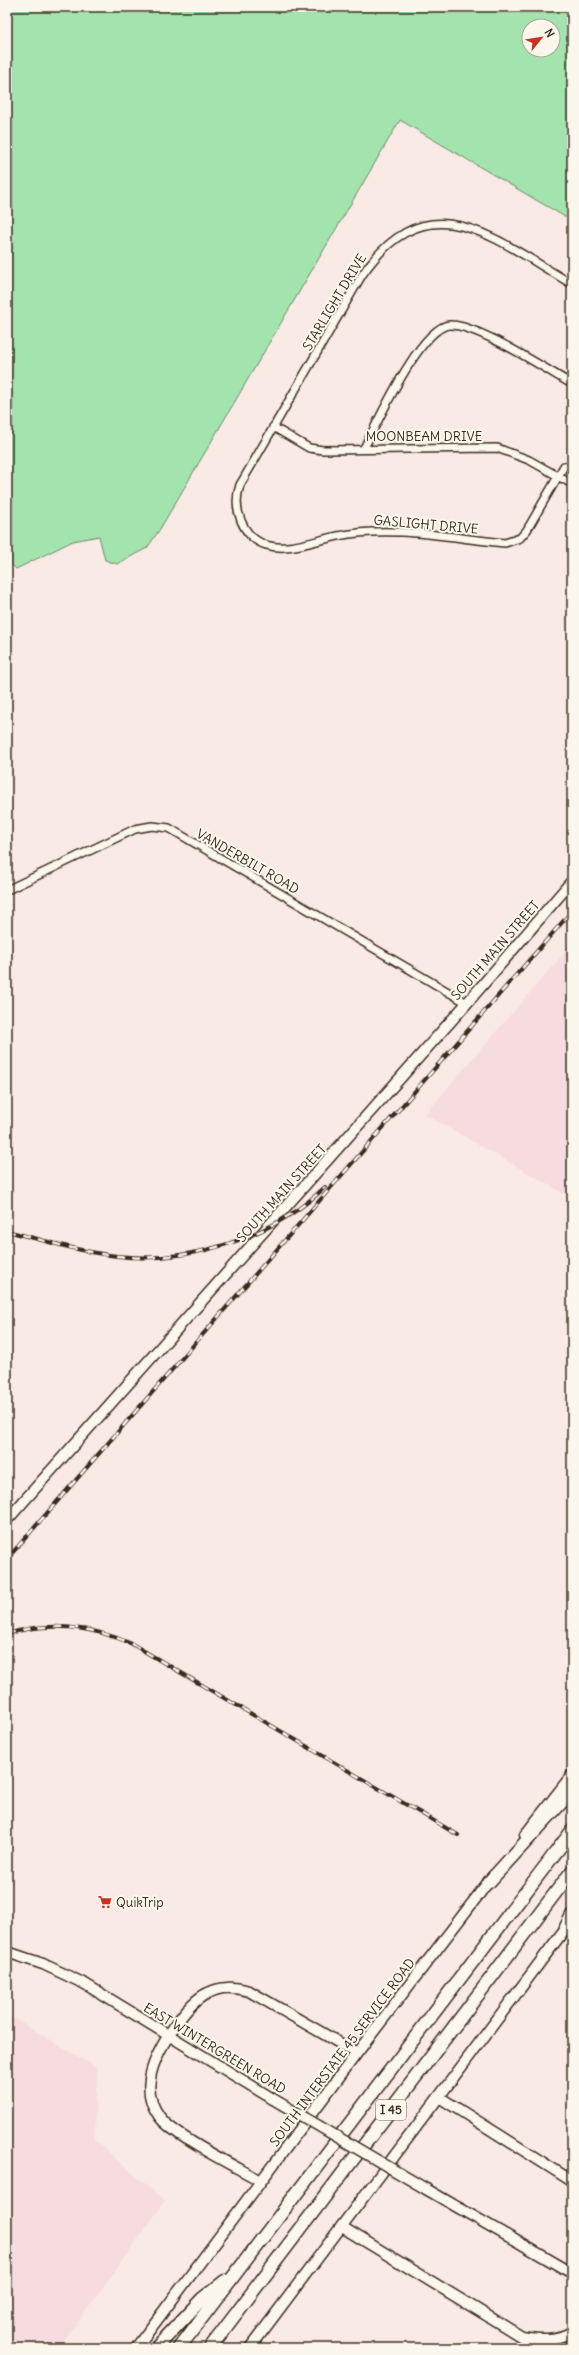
<svg xmlns="http://www.w3.org/2000/svg" width="579" height="2355" font-family="Delius,sans-serif">
	<style>
		.built { fill: #f6dbdf }
		.green { fill: #a3e4ae; stroke: #6f8766; fill-rule: evenodd }
		.lines { fill: none; stroke-linecap: round; stroke-linejoin: round }
		.street-casing { stroke: #3b2a1e; stroke-width: 10 }
		.secondary-casing { stroke: #3b2a1e; stroke-width: 13 }
		.highway-casing { stroke: #3b2a1e; stroke-width: 15 }
		.street { stroke: #fbf7ec; stroke-width: 7 }
		.secondary { stroke: #fbf7ec; stroke-width: 10 }
		.highway { stroke: #fbf7ec; stroke-width: 12 }
		.rail-casing { stroke: #3b2a1e; stroke-width: 4 }
		.rail { stroke: #fbf7ec; stroke-width: 2.5; stroke-dasharray: 8; stroke-linecap: butt }
		.secondary-bridge-casing { stroke: #3b2a1e; stroke-width: 13; stroke-linecap: butt }
		.secondary-bridge { stroke: #fbf7ec; stroke-width: 10 }
		.labels { text-anchor: middle; stroke-width: 4; stroke-linejoin: round; paint-order: stroke }
		.shield { fill: #fbf7ec; stroke: #75685c; stroke-width: 1 }
		.shield-label { font-size: 12px; font-weight: bold; fill: #3b2a1e }
		.street-label { font-size: 13px; fill: #3b2a1e; stroke: #fbf7ec }
		.poi-label { font-size: 13px; fill: #3b2a1e; stroke: #fbf7ec; text-anchor: start }
	</style>
	<rect width="100%" height="100%" fill="#f9eae6"/>
	<filter id="ink" filterUnits="userSpaceOnUse"><feTurbulence type="fractalNoise" baseFrequency=".025" numOctaves="2"/><feDisplacementMap in="SourceGraphic" scale="8" xChannelSelector="R" yChannelSelector="G"/><feConvolveMatrix kernelMatrix="1 2 1 2 8 2 1 2 1" color-interpolation-filters="sRGB"/></filter>
	<g filter="url(#ink)">
		<path class="built" d="M 572,944 L 572,1198 L 425,1114 Z
			M 7,2014 L 97,2068 L 94,2140 L 165,2201 L 59,2348 L 7,2348 Z"/>
		<path class="green" d="M 7,7 L 572,7 L 572,221 L 400,120 L 160,529 L 147,548 L 117,564 L 105,560 L 99,536 L 73,541 L 16,569 L 7,560 ZM 529,26 L 553,26 L 553,50 L 529,50 Z"/>
		<g class="lines">
			<g class="street-casing">
				<path id="street" d="M 273,427 L 309,448 L 323,450 L 497,448 L 529,460 L 572,484
					M 364,448 C 378,422 420,328 449,325 C 476,323 547,370 572,384
					M 564,466 L 527,530 L 520,538 L 505,543 C 451,538 392,525 338,536 C 316,540 289,552 266,545 C 242,537 232,508 240,485 L 362,275 C 429,178 496,240 572,284
					M 7,890 L 135,829 L 152,826 L 169,828 L 467,1003"/>
			</g>
			<g class="secondary-casing">
				<path id="secondary" d="M 7,1520 L 467,1003 L 572,881
					M 525,1835 L 572,1775
					M 7,1952 L 43,1964 L 85,1984 L 273,2099
					M 439,2097 L 572,2181
					M 261,2181 C 237,2167 173,2136 159,2116 C 151,2105 148,2092 150,2079 C 153,2055 185,2003 208,1993 C 222,1986 233,1987 249,1991 L 357,2053
					M 426,2189 L 572,2273
					M 342,2227 L 522,2337 C 540,2340 556,2341 572,2332
					M 136,2348 L 357,2053 L 493,1876
					M 250,2348 L 571,1921"/>
			</g>
			<g class="highway-casing">
				<path id="highway" d="M 489,1882 L 572,1791
					M 566,1927 L 572,1915
					M 156,2348 L 202,2299 L 225,2281
					M 179,2348 L 572,1831
					M 210,2348 L 572,1871"/>
			</g>
			<use href="#street" class="street"/>
			<use href="#secondary" class="secondary"/>
			<use href="#highway" class="highway"/>
			<g class="rail-casing">
				<path id="rail" d="M 7,1231 C 43,1240 80,1252 117,1256 C 190,1264 272,1238 325,1187
					M 7,1559 L 572,911
					M 7,1634 C 48,1621 92,1626 132,1644 L 458,1835"/>
			</g>
			<use href="#rail" class="rail"/>
			<g class="secondary-bridge-casing">
				<path id="secondary-bridge" d="M 273,2099 L 426,2189"/>
			</g>
			<use href="#secondary-bridge" class="secondary-bridge"/>
		</g>
	</g>
	<defs>
		<g id="supermarket-bare" transform="scale(1.08)"><path d="M-6-5.5h2.5l.6 2H6L4.5 2H-2.5L-4.4-4H-6ZM-1.5 3.2a1.3 1.3 0 1 0 .1 0ZM3 3.2a1.3 1.3 0 1 0 .1 0Z" fill="#c8321e" stroke="#fbf7ec" stroke-width="2.5" paint-order="stroke"/></g>
	</defs>
	<g fill-rule="evenodd">
		<use href="#supermarket-bare" x="105" y="1902"/>
	</g>
	<g class="labels">
		<rect class="shield" x="376" y="2100" width="30" height="20" rx="3"/>
		<g class="shield-label">
			<text x="391" y="2114">I 45</text>
		</g>
		<g class="street-label">
			<text transform="translate(334 302) rotate(-59)" y="5">STARLIGHT DRIVE</text>
			<text x="424" y="441">MOONBEAM DRIVE</text>
			<text transform="translate(426 524) rotate(5)" y="5">GASLIGHT DRIVE</text>
			<text transform="translate(248 861) rotate(30)" y="5">VANDERBILT ROAD</text>
			<text transform="translate(495 950) rotate(-49)" y="5">SOUTH MAIN STREET</text>
			<text transform="translate(281 1193) rotate(-48)" y="5">SOUTH MAIN STREET</text>
			<text transform="translate(215 2048) rotate(31)" y="5">EAST WINTERGREEN ROAD</text>
			<text transform="translate(342 2052) rotate(-53)" y="5">SOUTH INTERSTATE 45 SERVICE ROAD</text>
		</g>
		<g class="poi-label">
			<text x="116" y="1907">QuikTrip</text>
		</g>
	</g>
	<rect width="579" height="2355" fill="none" stroke="#fbf7ec" stroke-width="24"/>
	<rect x="12" y="12" width="555" height="2331" fill="none" stroke="#3b2a1e" stroke-width="1.5" filter="url(#ink)"/>
	<g transform="translate(541 38) rotate(60)"><circle r="19" fill="#fbf7ec" stroke="#aea59a"/>
	<path d="M0-3L7 15L0 10L-7 15Z" fill="#c8321e"/>
	<text y="-6" font-size="11" font-weight="bold" text-anchor="middle" fill="#3b2a1e">N</text>
	</g>
</svg>
